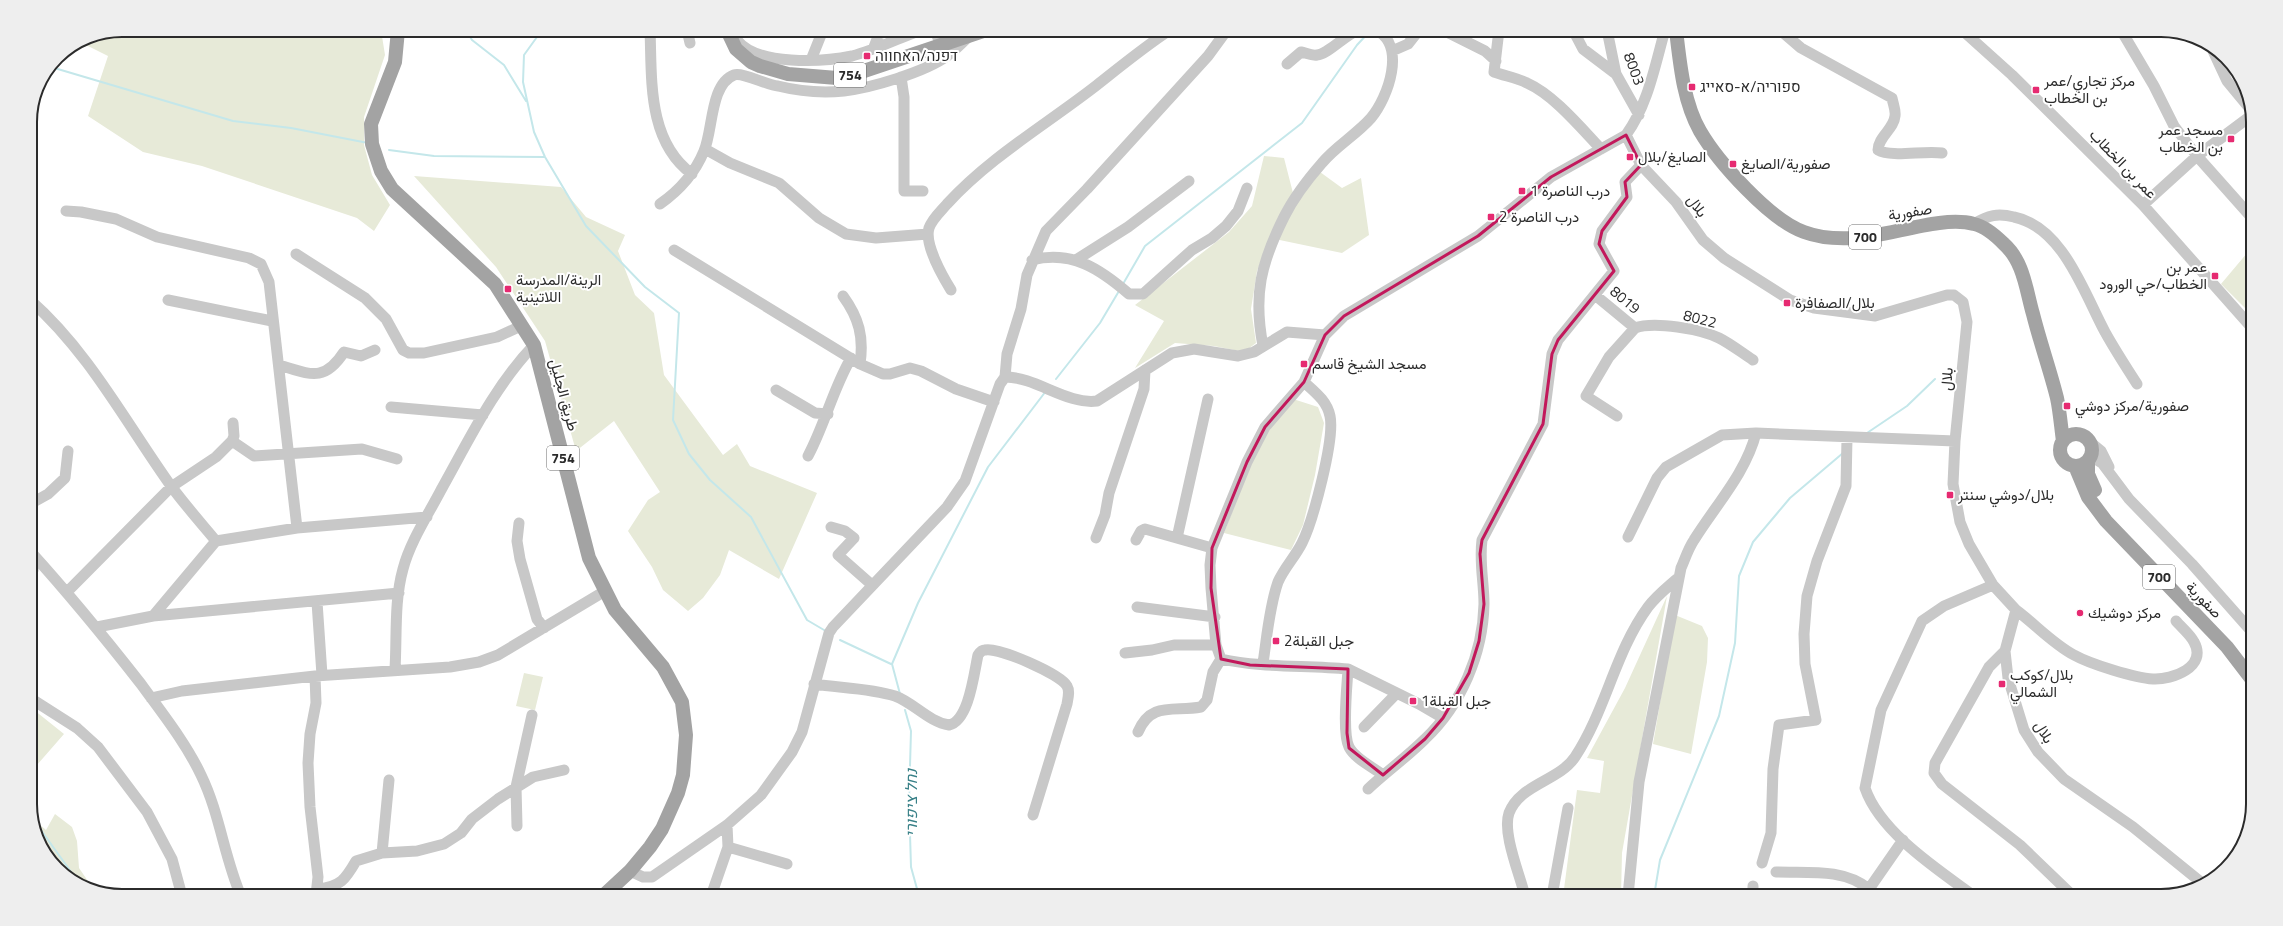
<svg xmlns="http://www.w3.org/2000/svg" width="2283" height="926" font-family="'Titillium Web',Vazirmatn,Heebo,sans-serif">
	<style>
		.green { fill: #e7ead8 }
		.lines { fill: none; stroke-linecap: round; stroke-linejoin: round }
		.stream { stroke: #c4e7ea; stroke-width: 2 }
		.minor { stroke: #c8c8c8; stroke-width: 11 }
		.major { stroke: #a3a3a3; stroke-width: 14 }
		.marked { fill: none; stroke: #c2185b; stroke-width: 3; stroke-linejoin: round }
		.poi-dot { fill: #e62a71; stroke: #fff; stroke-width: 1.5 }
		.labels { text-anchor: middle; stroke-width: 4; stroke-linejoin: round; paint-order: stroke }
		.shield { fill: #fff; stroke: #6b6b6b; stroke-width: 1 }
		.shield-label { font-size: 14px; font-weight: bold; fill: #2b2b2b }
		.poi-label { font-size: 15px; fill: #2b2b2b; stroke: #fff; text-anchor: start }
		.street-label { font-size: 15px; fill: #2b2b2b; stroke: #fff }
		.water-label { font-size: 16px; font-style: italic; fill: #388087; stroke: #fff }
		.rim { fill: none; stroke: #2b2b2b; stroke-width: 2 }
	</style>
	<rect width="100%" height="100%" fill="#fff"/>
	<path class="green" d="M 122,30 L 381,30 L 385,55 L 364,117 L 364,145 L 372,175 L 390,205 L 374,231 L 357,218 L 202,166 L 143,152 L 88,116 L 108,56 L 80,42 L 87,37 Z
		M 1264,156 L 1284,158 L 1293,193 L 1320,172 L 1342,188 L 1361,178 L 1369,235 L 1342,253 L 1270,238 L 1257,271 L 1251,309 L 1256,343 L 1244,352 L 1214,346 L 1175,343 L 1135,368 L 1164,321 L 1135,305 L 1229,232 L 1252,206 Z
		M 414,176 L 561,187 L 586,217 L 625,235 L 618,251 L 635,295 L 654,313 L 664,375 L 723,455 L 737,444 L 750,466 L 817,493 L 779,579 L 729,550 L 720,575 L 703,598 L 688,611 L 663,590 L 652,567 L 628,531 L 648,500 L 660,492 L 614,421 L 576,451 L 545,341 L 496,267 Z
		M 2253,246 L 2253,316 L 2221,284 Z
		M 1293,399 L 1318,407 L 1324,423 L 1315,475 L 1303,525 L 1291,550 L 1224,533 L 1249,468 L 1269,429 Z
		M 1667,596 L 1622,853 L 1621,896 L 1583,896 L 1583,890 L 1564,889 L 1577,790 L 1600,793 L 1604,761 L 1587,758 L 1625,688 Z
		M 1675,615 L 1702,626 L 1708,638 L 1707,662 L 1691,754 L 1653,744 Z
		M 524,673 L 543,677 L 535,710 L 516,706 Z
		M 34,710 L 64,734 L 30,773 L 30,712 Z
		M 55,814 L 72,827 L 77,841 L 79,868 L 94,890 L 87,889 L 49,860 L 33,819 L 46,830 Z"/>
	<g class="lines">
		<path class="stream" d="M 466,30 L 472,40 L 504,65 L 526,101
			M 542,30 L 524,55 L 523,82 L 534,132 L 545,157 L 586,226 L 645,287 L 679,313 L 673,420 L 689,454 L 710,480 L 751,517 L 807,620 L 824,630
			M 51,67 L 233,121 L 291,128 L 368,143
			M 389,150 L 434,156 L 545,157
			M 1123,284 L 1145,246 L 1302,123 L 1357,45 L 1371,30
			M 1056,379 L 1100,323 L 1119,291
			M 1867,433 L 1907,406 L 1935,379
			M 840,640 L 891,664
			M 900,694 L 892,664 L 918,603 L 988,467 L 1046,391
			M 905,710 L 911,731 L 909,801 L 911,867 L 919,896
			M 33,819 L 79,883
			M 1654,896 L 1660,860 L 1719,716 L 1735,643 L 1739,576 L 1753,542 L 1790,498 L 1843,453"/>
		<path class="minor" d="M 650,30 C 652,79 647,141 692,174
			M 687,30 L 690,43
			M 935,30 L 941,46
			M 1443,30 L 1485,51 L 1496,61
			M 1499,30 L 1494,72 C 1505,76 1517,78 1527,83 C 1554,95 1581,128 1601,149
			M 1573,30 L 1583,49 L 1616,74
			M 1607,30 L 1616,74 L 1639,115
			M 1665,30 C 1655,65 1648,105 1626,135 L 1641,165 L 1676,202 L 1703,240 L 1724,258 L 1790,300 L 1814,308 L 1875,316 L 1947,295 L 1954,295 L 1963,302 L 1967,322 L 1955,441 L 1953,484 L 1960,522 L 1969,544 L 1993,585 L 2016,610 L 2005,651 L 2008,678 L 2024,730 L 2038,752 L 2064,779 L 2133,827 L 2202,883
			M 1780,30 L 1801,48 L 1892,98 C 1893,104 1896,110 1895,116 C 1894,129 1878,137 1878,150 C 1892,158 1924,150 1942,153
			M 1962,30 L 2012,75 L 2143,205 L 2253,329
			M 2121,30 L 2154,86 L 2174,126 L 2197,156 L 2253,219
			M 737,40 C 757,66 823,62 852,56 C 875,50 899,38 921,30
			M 874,47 L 879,34 L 891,30
			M 1392,51 L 1408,44 L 1419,30
			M 2213,51 L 2227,81 L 2251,110
			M 811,60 L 823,30
			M 1287,64 L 1301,52 C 1306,53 1312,56 1317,55 C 1328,54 1345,35 1358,30
			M 901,77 L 904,97 L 904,191 L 923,191
			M 705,149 L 730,163 L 779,183 L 819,218 L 846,234 L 876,238 L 928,234
			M 660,204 C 680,190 695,173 704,151 C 713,131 710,84 734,75 C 742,72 767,85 778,86 C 798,91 823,93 844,91 C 871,88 925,72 947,56 C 954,51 961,44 967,38
			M 2143,205 L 2197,156 L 2252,115
			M 66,211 L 81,212 L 116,219 L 157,237 L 249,258 L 261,264 L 269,282 L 297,528
			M 1974,224 C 1988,215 1998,213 2014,217 C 2063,227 2084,293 2105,332 C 2115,350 2126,367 2137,384
			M 674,250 L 860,364 L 883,374 L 890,374 L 910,368 L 921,371 L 956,389 L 994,402
			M 296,254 L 365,298 L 386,319 L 403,350 L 409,353 L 424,353 L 497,337 L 521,326
			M 1032,260 C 1072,250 1100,269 1129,294 L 1143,294 L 1192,250 L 1212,238 L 1226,226 L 1238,211 L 1247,188
			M 1076,260 L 1128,227 L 1189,181
			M 951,290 C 943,277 924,244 929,228 C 932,219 940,212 947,204 C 990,157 1047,124 1097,85 C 1121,66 1144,47 1170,30
			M 1595,295 L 1635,328
			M 843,296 C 859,318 864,337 860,364
			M 30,300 C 89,352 126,423 171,486 C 185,505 201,523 216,541
			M 168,300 L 272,321
			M 1263,346 C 1253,295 1261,263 1284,217 C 1293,199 1308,179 1322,163 C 1336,146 1356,135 1371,118 C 1388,98 1407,45 1376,30
			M 279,365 C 310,374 324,383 344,352 L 361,356 L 375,350
			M 1005,377 C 1036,377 1067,405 1097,401 L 1172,353 L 1194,349 L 1238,356 L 1254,352 L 1287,332 L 1325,335
			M 776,390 L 815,413 L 828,414
			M 391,407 L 483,415
			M 1617,416 L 1586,396 L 1609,357 L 1635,328 C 1654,321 1701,329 1719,338 C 1731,344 1742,353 1753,360
			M 232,441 L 254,456 L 362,449 L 397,459
			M 2090,442 L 2101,451 L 2109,467
			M 808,456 C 825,424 833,389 851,358
			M 2091,456 L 2102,463 L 2129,499 L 2192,564 L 2253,633
			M 30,504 L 48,494 L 65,478 L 68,451
			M 519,523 L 517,541 L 520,559 L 537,619 L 544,628
			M 831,527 L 845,531 L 854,538 L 838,555 L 872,585
			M 1628,537 L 1657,478 L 1666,467 L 1722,435 L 1756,433 L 1955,441
			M 1096,538 L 1105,515 L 1109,493 L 1144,389 L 1145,370
			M 1177,538 L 1208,399
			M 1136,540 L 1141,531 L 1145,529 L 1212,548
			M 30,551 C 69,594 105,638 141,684 C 162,713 186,743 201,775 C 220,814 224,857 241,896
			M 30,575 L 33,570
			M 67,592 L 171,487 L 216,457 L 232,441 L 234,436 L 233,423
			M 317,602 L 322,675
			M 1137,607 L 1215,617
			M 2016,610 C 2035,624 2053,644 2074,655 C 2090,664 2135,678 2153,679 C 2172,680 2208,667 2194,642 C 2190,634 2181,627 2176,621
			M 153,616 L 216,541 L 297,528 L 427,517
			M 97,627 L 153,616 L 399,593
			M 2005,651 L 1989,667 L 1935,763 L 1934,773 L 1942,784 L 2020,845 L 2073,896
			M 1125,653 L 1152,650 L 1174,645 L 1216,645
			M 1221,659 C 1262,668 1305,665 1348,669
			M 1263,663 C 1267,637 1269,608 1278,582 C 1284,568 1295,557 1302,543 C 1313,521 1335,439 1330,416 C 1327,401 1315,392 1304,382
			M 395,669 C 397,637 394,601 403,569 C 410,542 428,515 441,490 C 469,440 494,387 534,345
			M 315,676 L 316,703 L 310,734 L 308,763 L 310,807 L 318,877 L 316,895
			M 814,684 C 840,688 870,688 895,696 C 914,703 929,722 949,725 C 969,721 974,673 978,655 C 980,652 982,650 985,650 C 999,647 1060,674 1067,686 C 1070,691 1068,698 1067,704 L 1033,815
			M 30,698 L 77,728 L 98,747 L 147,812 L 172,859 L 182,896
			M 151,698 L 182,691 L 315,676 L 450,667 L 479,662 L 498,655 L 605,591
			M 1364,727 L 1397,693
			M 1138,732 C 1151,701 1174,712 1201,707 L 1207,700 L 1213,672 L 1221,659 L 1216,645 L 1211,588 L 1210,565 L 1212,548 L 1247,462 L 1265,427 L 1304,382 L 1325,335 L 1344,316 L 1478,236 L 1551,177 L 1626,135
			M 1383,775 C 1373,767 1355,759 1349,747 C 1342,733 1347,687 1348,669 L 1419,704 L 1443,718
			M 1368,789 C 1386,772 1407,757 1425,739 C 1461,705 1483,654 1484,604 C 1484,582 1479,562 1482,540 L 1543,424 L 1552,354 L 1558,340 L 1614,271 L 1599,244 L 1602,231 L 1627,197 L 1625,182 L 1641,165
			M 517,826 L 516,787 L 532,715
			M 728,847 L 787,864
			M 382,853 L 389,780
			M 1762,863 L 1771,833 L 1773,769 L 1779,725 L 1816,720 L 1805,664 L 1804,634 L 1807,596 L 1817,561 L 1846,486 L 1847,438
			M 630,871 L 643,877 L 652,877 L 727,825 L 761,795 L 792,752 L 802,732 L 829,633 L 833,627 L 947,507 L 965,481 L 1000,384 L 1005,377 L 1007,354 L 1021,309 L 1027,275 L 1046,231 L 1087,189 L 1208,56 L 1227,30
			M 1776,872 C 1808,873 1843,868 1869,889
			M 318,889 C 341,886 345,880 356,861 L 382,853 L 417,851 L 444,844 L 461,833 L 472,819 L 498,799 L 533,777 L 564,770
			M 711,896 L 728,847 L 727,825
			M 1525,896 C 1520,875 1502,833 1509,813 C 1520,784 1559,781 1575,757 C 1606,710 1615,652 1648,607 C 1657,595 1668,587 1679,577
			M 1552,896 L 1568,808
			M 1628,896 L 1639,782 L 1681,568 C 1685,559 1688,549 1694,540 C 1715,506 1746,473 1756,433
			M 1753,896 L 1753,886
			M 1875,896 L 1869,889 L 1903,840
			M 1974,896 C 1937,869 1880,832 1865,788 L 1881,710 L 1922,621 L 1944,606 L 1993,585"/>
		<path class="major" d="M 398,30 L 395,62 L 371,124 L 372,144 L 381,171 L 392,189 L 495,284 L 534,345 L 589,558 L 615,610 L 663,667 L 682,702 L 686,735 L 683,775 L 678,793 L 662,829 L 650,847 L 630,871 L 603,896
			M 727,30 L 736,49 L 751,62 L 760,66 L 788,74 L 837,78 L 861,72 L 986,30
			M 1676,30 C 1680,63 1683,101 1700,131 C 1718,162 1770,220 1804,232 C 1820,238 1838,239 1854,238 C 1888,237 1941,215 1974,224 C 1984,226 1997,237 2004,244 C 2024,262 2026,290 2033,314 C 2040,342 2050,370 2057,398 C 2060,412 2061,427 2063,441
			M2060 450a16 16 0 1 1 32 0a16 16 0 1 1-32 0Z
			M 2088,461 L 2088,474 L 2095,490
			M 2075,466 L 2088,497 L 2106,521 L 2227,647 L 2253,681"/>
	</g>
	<path class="marked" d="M 1626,135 L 1641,165 L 1625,182 L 1627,197 L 1602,231 L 1599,244 L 1614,271 L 1558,340 L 1552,354 L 1543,424 L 1482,540 L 1480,554 L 1484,604 L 1479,641 L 1469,673 L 1443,718 L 1425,739 L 1383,775 L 1349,748 L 1347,733 L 1348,669 L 1250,665 L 1221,659 L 1211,588 L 1212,548 L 1247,462 L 1265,427 L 1304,382 L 1325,335 L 1344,316 L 1478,236 L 1551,177 Z"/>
	<g class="poi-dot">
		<rect x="863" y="52" width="8" height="8" rx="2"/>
		<rect x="1688" y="83" width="8" height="8" rx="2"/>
		<rect x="2032" y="86" width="8" height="8" rx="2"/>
		<rect x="2227" y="135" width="8" height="8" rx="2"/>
		<rect x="1626" y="153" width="8" height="8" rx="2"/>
		<rect x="1729" y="160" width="8" height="8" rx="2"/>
		<rect x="1518" y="187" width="8" height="8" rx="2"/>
		<rect x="1487" y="213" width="8" height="8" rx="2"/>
		<rect x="2211" y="272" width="8" height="8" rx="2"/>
		<rect x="504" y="285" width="8" height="8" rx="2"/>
		<rect x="1783" y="299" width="8" height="8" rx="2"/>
		<rect x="1300" y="360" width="8" height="8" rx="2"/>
		<rect x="2063" y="402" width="8" height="8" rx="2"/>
		<rect x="1946" y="491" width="8" height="8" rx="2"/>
		<circle cx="2080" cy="613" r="4"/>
		<rect x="1272" y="637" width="8" height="8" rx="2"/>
		<rect x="1998" y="680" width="8" height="8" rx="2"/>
		<rect x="1409" y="697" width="8" height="8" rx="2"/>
	</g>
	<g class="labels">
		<g class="shield">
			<rect x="834" y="63" width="32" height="24" rx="3"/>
			<rect x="1849" y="225" width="32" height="24" rx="3"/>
			<rect x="547" y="446" width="32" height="24" rx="3"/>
			<rect x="2143" y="565" width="32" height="24" rx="3"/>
		</g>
		<g class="shield-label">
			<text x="850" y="80">754</text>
			<text x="1865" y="242">700</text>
			<text x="563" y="463">754</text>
			<text x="2159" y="582">700</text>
		</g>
		<g class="poi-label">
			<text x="875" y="61">דפנה/האחווה</text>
			<text x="2044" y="86">مركز تجاري/عمر<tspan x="2044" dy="17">بن الخطاب</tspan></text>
			<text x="1700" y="92">ספוריה/א-סאייג</text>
			<text x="2223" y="135" text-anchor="end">مسجد عمر<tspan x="2223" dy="17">بن الخطاب</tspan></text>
			<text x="1638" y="162">الصايغ/بلال</text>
			<text x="1741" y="169">صفورية/الصايغ</text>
			<text x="1530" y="196">درب الناصرة 1</text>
			<text x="1499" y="222">درب الناصرة 2</text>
			<text x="2207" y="272" text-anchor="end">عمر بن<tspan x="2207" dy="17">الخطاب/حي الورود</tspan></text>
			<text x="516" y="285">الرينة/المدرسة<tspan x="516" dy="17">اللاتينية</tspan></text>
			<text x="1795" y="308">بلال/الصفافرة</text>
			<text x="1312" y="369">مسجد الشيخ قاسم</text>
			<text x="2075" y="411">صفورية/مركز دوشي</text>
			<text x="1958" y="500">بلال/دوشي سنتر</text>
			<text x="2088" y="618">مركز دوشيك</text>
			<text x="1284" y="646">جبل القبلة2</text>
			<text x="2010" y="680">بلال/كوكب<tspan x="2010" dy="17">الشمالي</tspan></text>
			<text x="1421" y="706">جبل القبلة1</text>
		</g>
		<g class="street-label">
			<text transform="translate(1634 69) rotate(70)" y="5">8003</text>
			<text transform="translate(2123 164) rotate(46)" y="5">عمر بن الخطاب</text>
			<text transform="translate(1697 206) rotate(54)" y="5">بلال</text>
			<text transform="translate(1910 212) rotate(-9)" y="5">صفورية</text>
			<text transform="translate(1625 300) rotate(40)" y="5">8019</text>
			<text transform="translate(1700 319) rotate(14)" y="5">8022</text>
			<text transform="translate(1947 379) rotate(-85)" y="5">بلال</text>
			<text transform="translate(564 395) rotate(75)" y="5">طريق الجليل</text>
			<text transform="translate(2204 600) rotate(46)" y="5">صفورية</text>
			<text transform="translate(2044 732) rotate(59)" y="5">بلال</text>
		</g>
		<g class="water-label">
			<text transform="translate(911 803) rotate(-90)" y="6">נחל ציפורי</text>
		</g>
	</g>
	<path d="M0 0H2283V926H0ZM122 37H2161A85 85 0 0 1 2246 122V804A85 85 0 0 1 2161 889H122A85 85 0 0 1 37 804V122A85 85 0 0 1 122 37Z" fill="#eee" fill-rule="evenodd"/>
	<path class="rim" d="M122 37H2161A85 85 0 0 1 2246 122V804A85 85 0 0 1 2161 889H122A85 85 0 0 1 37 804V122A85 85 0 0 1 122 37Z"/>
</svg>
